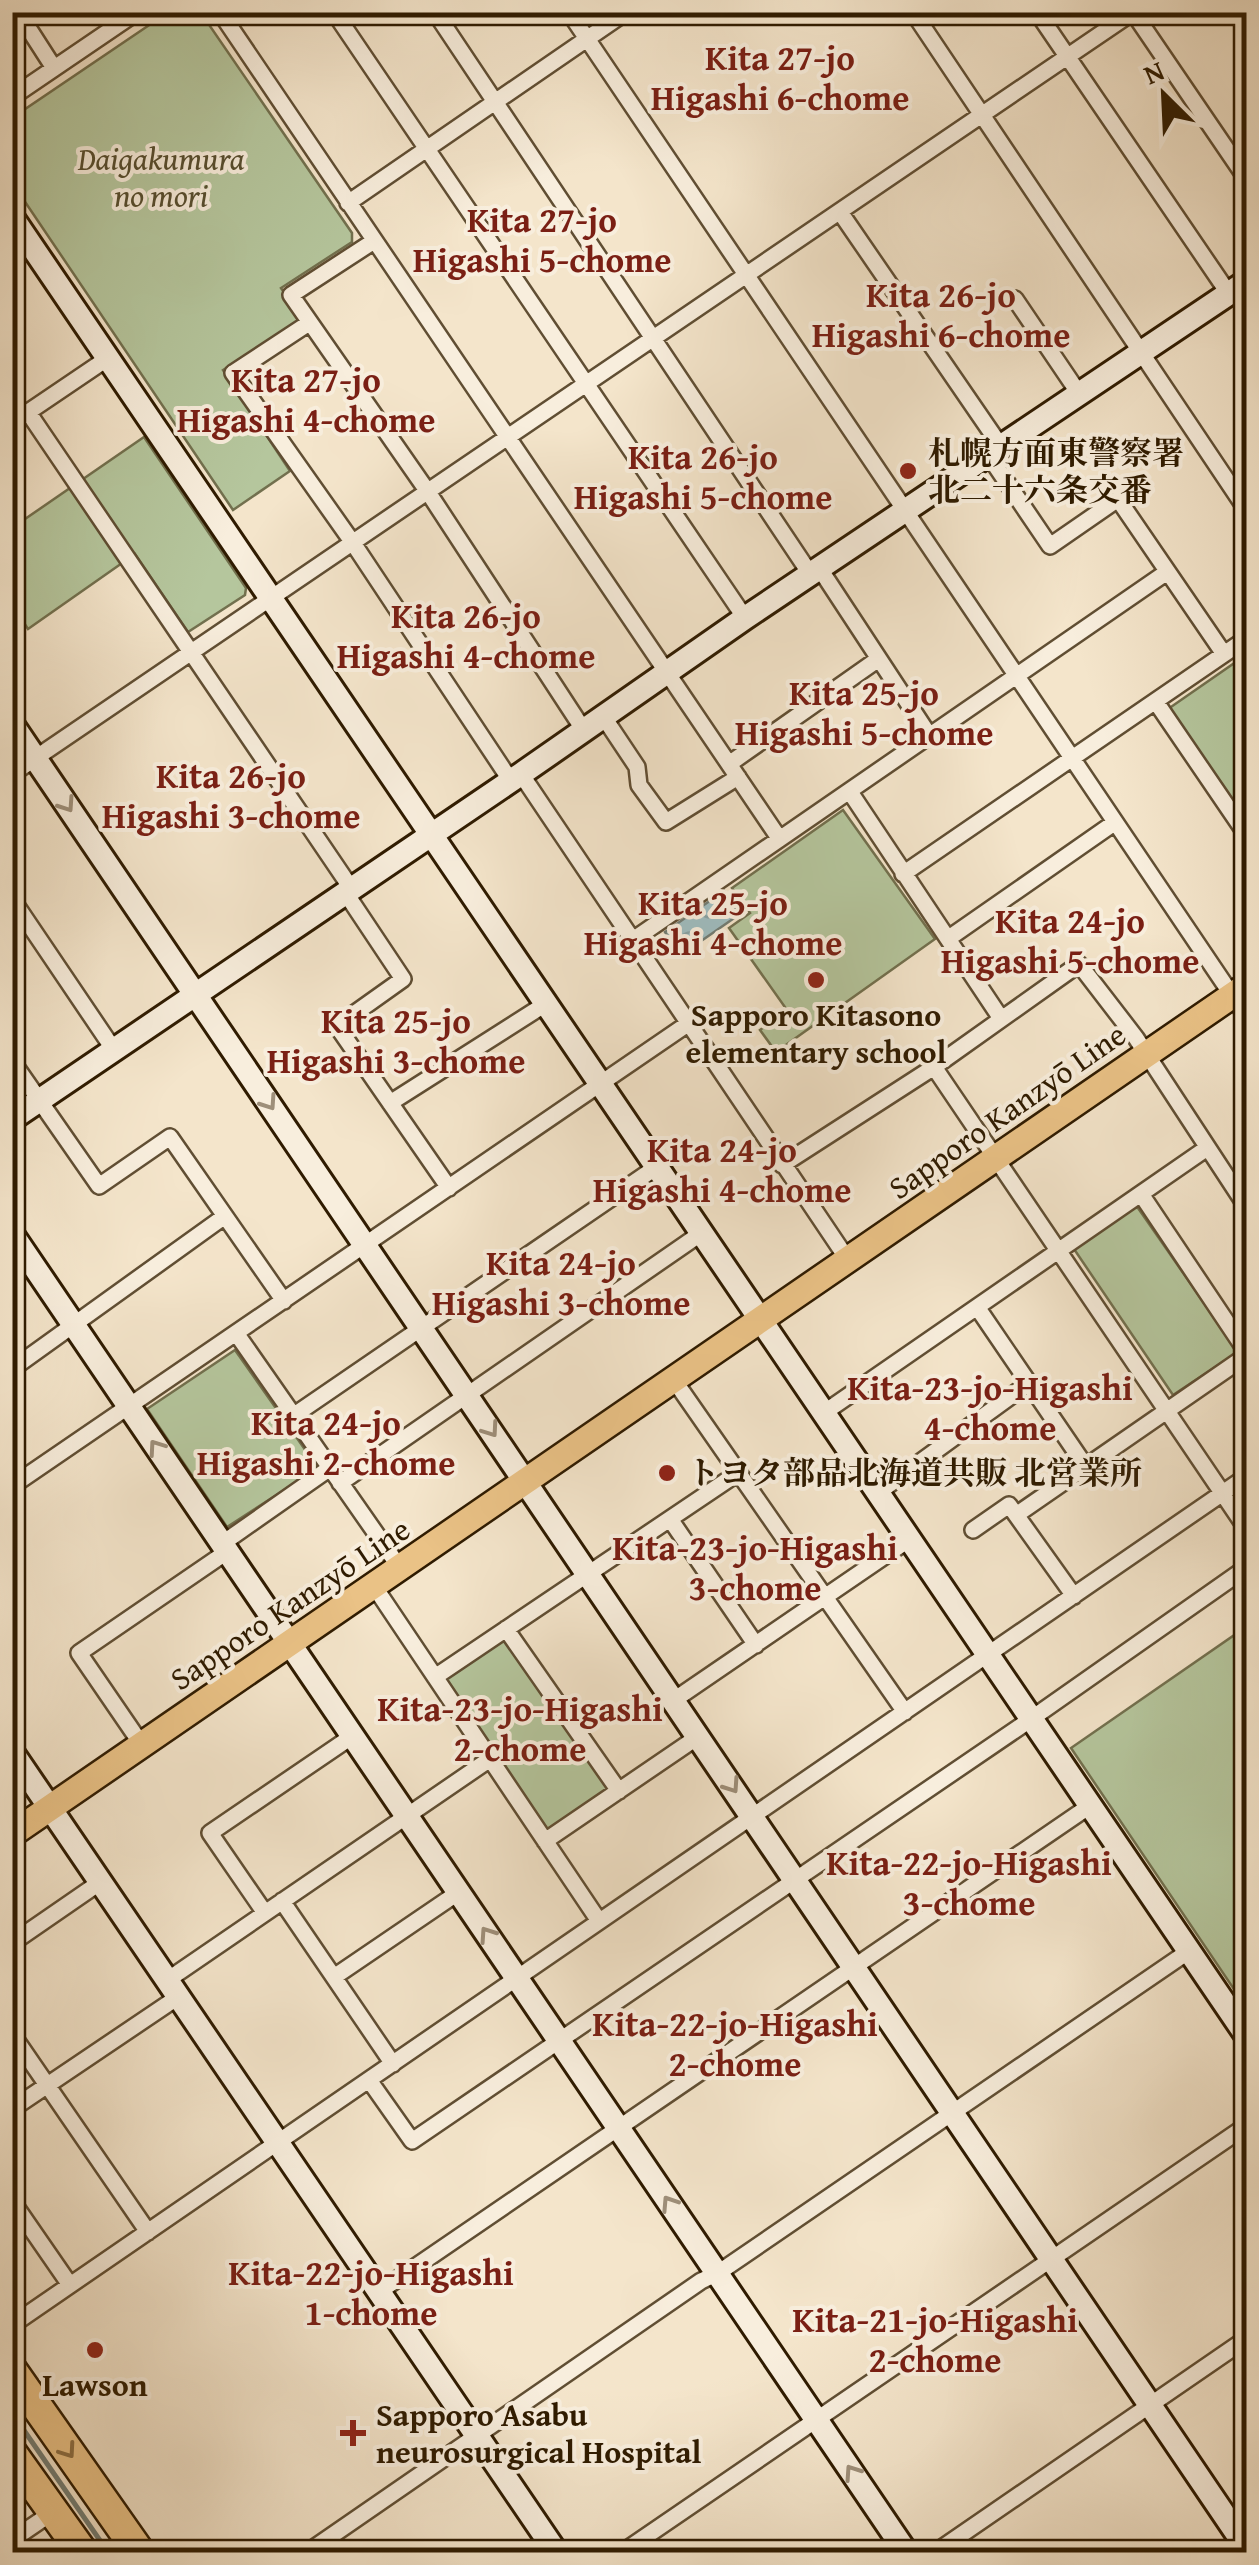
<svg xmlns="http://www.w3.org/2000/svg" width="1259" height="2565" font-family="'Gentium Book Plus','Noto Serif JP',serif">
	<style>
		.park { fill: #b5c69d; stroke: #72704e; stroke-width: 2.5 }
		.water { fill: url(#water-waves); stroke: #727c73; stroke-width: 2.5 }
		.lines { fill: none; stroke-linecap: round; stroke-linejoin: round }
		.stream { stroke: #727c73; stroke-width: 5 }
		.street-casing { stroke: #604e33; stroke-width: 20 }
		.secondary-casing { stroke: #2f1b00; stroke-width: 28 }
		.primary-casing { stroke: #2f1b00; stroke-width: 30 }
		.highway-casing { stroke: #2f1b00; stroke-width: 35 }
		.street { stroke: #f8eedd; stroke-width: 15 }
		.secondary { stroke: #f8eedd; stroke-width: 22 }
		.primary { stroke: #eac286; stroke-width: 25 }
		.highway { stroke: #eac286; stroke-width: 30 }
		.oneway { stroke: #9e8f7a }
		.oneway2 { stroke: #8c6e43 }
		.poi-dot { fill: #8f2418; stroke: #f8eedd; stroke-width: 4 }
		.labels { text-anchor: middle; stroke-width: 8; stroke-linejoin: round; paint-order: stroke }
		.park-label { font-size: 32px; font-style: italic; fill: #574e2f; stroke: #f8eedd }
		.poi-label { font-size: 32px; font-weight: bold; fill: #2f1b00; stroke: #f8eedd; text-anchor: start }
		.street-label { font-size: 32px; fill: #2f1b00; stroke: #f8eedd }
		.neighbourhood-label { font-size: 35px; font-weight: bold; fill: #7a1f14; stroke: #f8eedd }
	</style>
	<defs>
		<pattern id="water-waves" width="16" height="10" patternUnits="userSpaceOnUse" patternTransform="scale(2.5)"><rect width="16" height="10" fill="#9fbdc0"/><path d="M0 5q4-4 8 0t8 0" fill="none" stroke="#89a2a3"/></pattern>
	</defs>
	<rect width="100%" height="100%" fill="#f4e5cb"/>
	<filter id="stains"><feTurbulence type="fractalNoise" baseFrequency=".002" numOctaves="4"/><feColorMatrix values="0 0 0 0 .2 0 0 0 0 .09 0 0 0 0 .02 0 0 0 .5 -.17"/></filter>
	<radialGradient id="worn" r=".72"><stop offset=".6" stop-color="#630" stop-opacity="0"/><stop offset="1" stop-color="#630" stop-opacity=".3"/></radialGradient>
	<path class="park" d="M 167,13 L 201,13 L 352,233 L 352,242 L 281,288 L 299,314 L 297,322 L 223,370 L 290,471 L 233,510 L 13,184 L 12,118 Z
		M 144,437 L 246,588 L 245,595 L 188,632 L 135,554 L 28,629 L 13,606 L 12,528 Z
		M 1246,655 L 1246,825 L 1168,709 Z
		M 843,810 L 935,939 L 776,1052 L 760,1030 L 787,1010 L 729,928 L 750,913 L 732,888 Z
		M 1131,1207 L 1138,1208 L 1236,1349 L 1235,1354 L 1173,1395 L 1074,1249 Z
		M 235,1350 L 318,1468 L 227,1527 L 147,1409 Z
		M 1246,1627 L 1246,2007 L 1071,1748 Z
		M 505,1637 L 610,1791 L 546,1832 L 442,1679 Z"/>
	<path class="water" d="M 724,891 L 740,914 L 681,955 L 665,932 Z"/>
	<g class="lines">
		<path class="stream" d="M 12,2413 L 108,2552"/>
		<g class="street-casing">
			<path id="street" d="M 18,12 L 54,68
				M 220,12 L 779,838
				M 334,12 L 745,618
				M 435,12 L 811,575
				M 569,12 L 1246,1016
				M 913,12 L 1246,509
				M 1037,12 L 1229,294
				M 1133,12 L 1246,178
				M 12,97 L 137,12
				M 348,203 L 626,12
				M 840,212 L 1002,448
				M 374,241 L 291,295 L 428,492 L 583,729
				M 1015,299 L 1080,395
				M 309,323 L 233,373 L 353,543 L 511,781
				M 28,412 L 351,888
				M 12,423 L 108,358
				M 989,456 L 1050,546 L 1118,499 L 1224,654
				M 820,569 L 929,735
				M 1156,702 L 1246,834
				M 603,716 L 637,767 L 639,785 L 666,822 L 738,777
				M 729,764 L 877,660
				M 12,774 L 1133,12
				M 521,774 L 848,1260
				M 850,792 L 1000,1017
				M 903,874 L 1246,639
				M 345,892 L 403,979 L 337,1026 L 449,1188
				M 12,899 L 114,1050
				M 949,938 L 1114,823
				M 633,940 L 1167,572
				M 12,1061 L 99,1186 L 170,1137 L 284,1301
				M 934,1067 L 1246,1528
				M 390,1103 L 547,1003
				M 782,1165 L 934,1067 L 1079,964 L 1136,1038 L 1246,1206
				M 1141,1194 L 1246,1351
				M 977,1307 L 1086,1467
				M 236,1333 L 400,1568
				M 12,1369 L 225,1216
				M 674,1380 L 905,1712
				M 825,1412 L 1207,1148
				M 293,1416 L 658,1166
				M 340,1483 L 703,1232
				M 12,1486 L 689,1023
				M 879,1492 L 1029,1383
				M 1016,1515 L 1246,1356
				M 670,1519 L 756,1645
				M 973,1530 L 1009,1505 L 1074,1596
				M 223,1543 L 330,1468
				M 374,1586 L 599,1921
				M 506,1629 L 619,1791
				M 435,1677 L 738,1473
				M 674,1700 L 911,1538
				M 142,1745 L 79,1653 L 228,1551
				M 545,1841 L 699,1736
				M 282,1901 L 393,2064
				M 265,1913 L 210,1833 L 354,1735
				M 12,1943 L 99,1883
				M 334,1977 L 459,1892
				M 166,1981 L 490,1759
				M 12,2034 L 148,2232
				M 369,2080 L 412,2141 L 1021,1726 L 1246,1568
				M 12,2109 L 178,1997
				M 12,2201 L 70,2285
				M 380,2291 L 1091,1805
				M 12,2325 L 1246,1477
				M 12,2540 L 53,2512
				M 308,2552 L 701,2281 L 718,2273 L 1189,1951
				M 623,2552 L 1246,2126
				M 936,2552 L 1246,2339"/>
		</g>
		<g class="secondary-casing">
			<path id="secondary" d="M 12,217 L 1246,2035
				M 12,724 L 1246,2547
				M 12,1119 L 521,774 L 745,618 L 1246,282
				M 12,1234 L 906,2552
				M 12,1752 L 556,2552"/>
		</g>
		<g class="primary-casing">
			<path id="primary" d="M 12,1834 L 1246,986"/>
		</g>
		<g class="highway-casing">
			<path id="highway" d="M 12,2371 L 139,2552
				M 12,2454 L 82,2552"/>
		</g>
		<use href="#street" class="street"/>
		<use href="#secondary" class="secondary"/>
		<use href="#primary" class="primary"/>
		<use href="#highway" class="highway"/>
	</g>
	<defs><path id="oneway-chevron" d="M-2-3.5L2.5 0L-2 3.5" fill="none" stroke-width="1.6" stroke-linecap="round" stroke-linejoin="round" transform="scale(2.5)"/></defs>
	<g class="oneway">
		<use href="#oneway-chevron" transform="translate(67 805) rotate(56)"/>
		<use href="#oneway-chevron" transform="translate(269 1103) rotate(56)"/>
		<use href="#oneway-chevron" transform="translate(491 1430) rotate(55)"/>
		<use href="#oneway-chevron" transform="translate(156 1447) rotate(-125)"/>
		<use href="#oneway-chevron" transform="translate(732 1786) rotate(56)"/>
		<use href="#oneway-chevron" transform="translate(487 1934) rotate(-124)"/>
		<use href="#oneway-chevron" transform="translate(669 2203) rotate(-123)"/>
		<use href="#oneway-chevron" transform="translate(852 2472) rotate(-124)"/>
	</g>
	<use class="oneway2" href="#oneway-chevron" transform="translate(68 2451) rotate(55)"/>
	<g class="poi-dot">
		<circle cx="908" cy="471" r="10"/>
		<circle cx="816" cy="980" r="10"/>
		<circle cx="667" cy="1473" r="10"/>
		<circle cx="95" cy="2350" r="10"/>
		<path d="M348 2418h10v10h10v10h-10v10h-10v-10h-10v-10h10z"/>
	</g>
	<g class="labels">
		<g class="park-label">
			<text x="161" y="170">Daigakumura<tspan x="161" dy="37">no mori</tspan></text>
		</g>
		<g class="poi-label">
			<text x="928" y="464">札幌方面東警察署<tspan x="928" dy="37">北二十六条交番</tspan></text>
			<text x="816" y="1026" text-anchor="middle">Sapporo Kitasono<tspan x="816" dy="37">elementary school</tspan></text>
			<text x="687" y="1484">トヨタ部品北海道共販 北営業所</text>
			<text x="95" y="2396" text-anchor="middle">Lawson</text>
			<text x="376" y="2426">Sapporo Asabu<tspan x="376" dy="37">neurosurgical Hospital</tspan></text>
		</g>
		<g class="street-label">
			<text transform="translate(1007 1111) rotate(-35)" y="11">Sapporo Kanzyō Line</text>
			<text transform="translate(290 1604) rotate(-34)" y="11">Sapporo Kanzyō Line</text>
		</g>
		<g class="neighbourhood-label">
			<text x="780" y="70">Kita 27-jo<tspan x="780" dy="40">Higashi 6-chome</tspan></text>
			<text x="542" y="232">Kita 27-jo<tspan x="542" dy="40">Higashi 5-chome</tspan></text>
			<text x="941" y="307">Kita 26-jo<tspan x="941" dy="40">Higashi 6-chome</tspan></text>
			<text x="306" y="392">Kita 27-jo<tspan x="306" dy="40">Higashi 4-chome</tspan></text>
			<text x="703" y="469">Kita 26-jo<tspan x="703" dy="40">Higashi 5-chome</tspan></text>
			<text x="466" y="628">Kita 26-jo<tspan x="466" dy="40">Higashi 4-chome</tspan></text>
			<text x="864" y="705">Kita 25-jo<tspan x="864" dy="40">Higashi 5-chome</tspan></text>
			<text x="231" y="788">Kita 26-jo<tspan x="231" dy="40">Higashi 3-chome</tspan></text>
			<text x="713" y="915">Kita 25-jo<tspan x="713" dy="40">Higashi 4-chome</tspan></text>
			<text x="1070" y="933">Kita 24-jo<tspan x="1070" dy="40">Higashi 5-chome</tspan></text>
			<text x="396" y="1033">Kita 25-jo<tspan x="396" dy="40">Higashi 3-chome</tspan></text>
			<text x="722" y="1162">Kita 24-jo<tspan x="722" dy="40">Higashi 4-chome</tspan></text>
			<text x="561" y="1275">Kita 24-jo<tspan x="561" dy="40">Higashi 3-chome</tspan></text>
			<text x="990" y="1400">Kita-23-jo-Higashi<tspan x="990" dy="40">4-chome</tspan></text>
			<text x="326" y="1435">Kita 24-jo<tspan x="326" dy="40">Higashi 2-chome</tspan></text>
			<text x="755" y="1560">Kita-23-jo-Higashi<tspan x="755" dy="40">3-chome</tspan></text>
			<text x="520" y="1721">Kita-23-jo-Higashi<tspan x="520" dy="40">2-chome</tspan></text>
			<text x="969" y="1875">Kita-22-jo-Higashi<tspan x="969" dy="40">3-chome</tspan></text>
			<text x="735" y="2036">Kita-22-jo-Higashi<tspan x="735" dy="40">2-chome</tspan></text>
			<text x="371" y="2285">Kita-22-jo-Higashi<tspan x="371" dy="40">1-chome</tspan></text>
			<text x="935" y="2332">Kita-21-jo-Higashi<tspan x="935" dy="40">2-chome</tspan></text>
		</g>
	</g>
	<rect width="1259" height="2565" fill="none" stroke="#f4e5cb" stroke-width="50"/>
	<rect x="15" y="15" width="1229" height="2535" fill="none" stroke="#2f1b00" stroke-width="5"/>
	<rect x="25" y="25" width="1209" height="2515" fill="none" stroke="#2f1b00" stroke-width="2.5"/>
	<g transform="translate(1164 95) rotate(336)" stroke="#f8eedd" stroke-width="8" paint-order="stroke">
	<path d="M0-8L18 38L0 25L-18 38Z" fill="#2f1b00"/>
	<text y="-15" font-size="28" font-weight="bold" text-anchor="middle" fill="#2f1b00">N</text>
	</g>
	<rect width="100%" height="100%" filter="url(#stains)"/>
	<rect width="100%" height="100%" fill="url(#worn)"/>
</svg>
